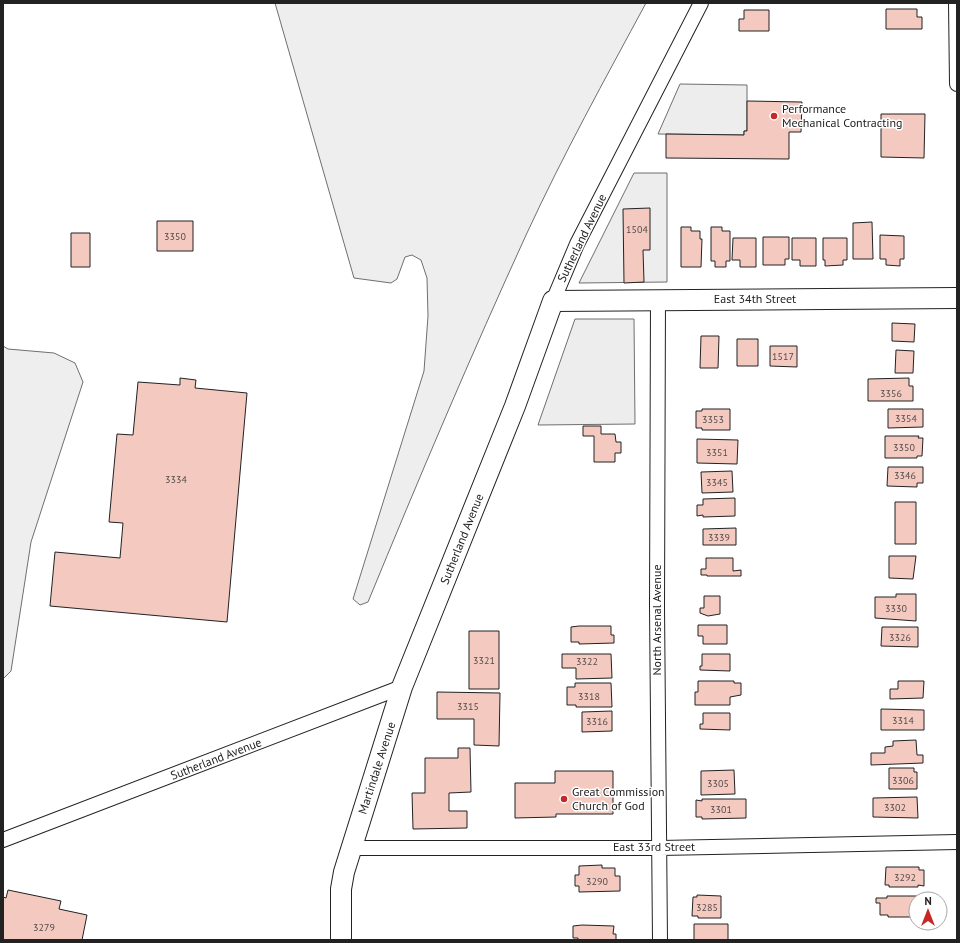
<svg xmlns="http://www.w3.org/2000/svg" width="960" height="943" font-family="'PT Sans',sans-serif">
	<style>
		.green { fill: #eee; stroke: #6f6f6f }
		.parking { fill: #ededed; stroke: #6f6f6f }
		.building { fill: #f3c9c0; stroke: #222 }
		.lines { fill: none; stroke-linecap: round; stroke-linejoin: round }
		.minor-casing { stroke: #222; stroke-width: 16 }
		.secondary-casing { stroke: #222; stroke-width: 22 }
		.minor { stroke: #fff; stroke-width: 14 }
		.secondary { stroke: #fff; stroke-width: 20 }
		.poi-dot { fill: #c62828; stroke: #fff; stroke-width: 1.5 }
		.labels { text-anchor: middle; stroke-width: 3; stroke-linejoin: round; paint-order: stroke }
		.number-label { font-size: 10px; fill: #564c4a }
		.poi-label { font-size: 12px; fill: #222; stroke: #fff; text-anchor: start }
		.street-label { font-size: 12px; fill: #222; stroke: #fff }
	</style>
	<rect width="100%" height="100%" fill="#fff"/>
	<path class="green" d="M 275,3 L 646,3 C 605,79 563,155 527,233 C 471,355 419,478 368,602 L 360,605 L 353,599 L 424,371 L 428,316 L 427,278 L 421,260 L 412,255 L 405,257 L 397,279 L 391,283 L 354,278 Z
		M 3,346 L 8,349 L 54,353 L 75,363 L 83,382 L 31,542 L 11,671 L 3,679 Z"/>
	<path class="parking" d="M 680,84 L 747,85 L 747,131 L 744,131 L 744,135 L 658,134 Z
		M 634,173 L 667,173 L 667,282 L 579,283 Z
		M 575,319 L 634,319 L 635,424 L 538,425 Z"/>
	<path class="building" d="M 886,9 L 917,9 L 917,17 L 922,17 L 922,29 L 886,29 Z
		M 744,10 L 769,10 L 769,31 L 739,31 L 739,19 L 744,19 Z
		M 747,101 L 802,102 L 801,132 L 789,132 L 789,159 L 666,158 L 666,134 L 744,135 L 744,131 L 747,131 Z
		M 881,114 L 925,114 L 924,158 L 881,157 Z
		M 650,208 L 650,250 L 643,250 L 644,282 L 624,283 L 623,209 Z
		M 157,221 L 193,221 L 193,251 L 157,251 Z
		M 872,222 L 873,259 L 853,259 L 853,223 Z
		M 681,227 L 691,227 L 691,231 L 700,231 L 700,239 L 702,239 L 701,267 L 681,267 Z
		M 711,227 L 722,227 L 722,231 L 730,231 L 730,261 L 726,261 L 726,267 L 715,267 L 715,261 L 711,261 Z
		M 71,233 L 90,233 L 90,267 L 71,267 Z
		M 880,235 L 904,236 L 904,259 L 900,259 L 900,266 L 886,265 L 886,259 L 880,259 Z
		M 763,237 L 789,237 L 789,259 L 785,259 L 785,265 L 763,265 Z
		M 733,238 L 756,238 L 756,267 L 740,267 L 740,260 L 732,260 Z
		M 792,238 L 816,238 L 816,266 L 800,266 L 800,260 L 792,260 Z
		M 823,238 L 847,238 L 847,260 L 843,260 L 843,265 L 825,266 L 825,260 L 823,260 Z
		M 892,323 L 915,324 L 914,342 L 892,341 Z
		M 701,336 L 719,336 L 718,368 L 700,368 Z
		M 737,339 L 758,339 L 758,366 L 737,366 Z
		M 770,346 L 797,346 L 797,367 L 770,366 Z
		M 896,350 L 914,351 L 913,373 L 895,373 Z
		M 180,378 L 196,380 L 195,388 L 247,393 L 227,622 L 50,606 L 55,552 L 120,558 L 123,523 L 109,522 L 117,434 L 133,435 L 138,382 L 180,385 Z
		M 909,378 L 909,386 L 913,386 L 913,401 L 868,401 L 868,379 Z
		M 702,409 L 730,409 L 730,430 L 702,430 L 702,428 L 696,428 L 696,411 L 702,411 Z
		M 888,409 L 923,409 L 923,427 L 888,428 Z
		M 583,426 L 601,426 L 601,434 L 615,434 L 616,442 L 621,442 L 621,453 L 615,453 L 615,462 L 594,462 L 594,436 L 583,436 Z
		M 885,436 L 919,436 L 918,438 L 923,438 L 922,456 L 917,456 L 917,458 L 885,458 Z
		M 697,439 L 738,440 L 737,464 L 697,463 Z
		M 888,467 L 923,467 L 923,483 L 917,483 L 917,487 L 887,486 Z
		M 732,471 L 733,492 L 702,493 L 701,472 Z
		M 735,498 L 735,516 L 703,517 L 703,515 L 697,516 L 697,505 L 703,505 L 703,499 Z
		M 895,502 L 916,502 L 916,544 L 895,544 Z
		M 736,528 L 736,545 L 703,545 L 703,529 Z
		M 889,556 L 916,556 L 913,579 L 889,578 Z
		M 706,558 L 733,558 L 733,571 L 741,570 L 741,576 L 707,576 L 707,575 L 701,575 L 701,569 L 706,569 Z
		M 896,594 L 916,594 L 916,621 L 875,618 L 875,597 L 896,597 Z
		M 704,596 L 720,596 L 720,614 L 708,616 L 700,613 L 700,608 L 704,608 Z
		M 698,625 L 727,625 L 727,644 L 703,644 L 703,636 L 698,636 Z
		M 579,626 L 611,626 L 611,635 L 614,635 L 614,643 L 579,644 L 579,642 L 571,642 L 571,627 Z
		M 882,627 L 918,627 L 918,647 L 881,646 Z
		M 469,631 L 499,631 L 499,689 L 469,689 Z
		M 562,654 L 611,654 L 612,678 L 576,679 L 576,668 L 562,668 Z
		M 702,654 L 730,654 L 730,671 L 700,670 L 700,666 L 702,666 Z
		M 698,681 L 734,681 L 734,683 L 741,683 L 741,695 L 730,697 L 730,705 L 695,705 L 695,692 L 698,692 Z
		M 898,681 L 924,681 L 923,698 L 890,699 L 890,689 L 898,689 Z
		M 575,683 L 611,683 L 612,707 L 576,707 L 576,705 L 567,705 L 567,687 L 575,687 Z
		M 437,692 L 500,693 L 499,746 L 474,745 L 474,719 L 437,719 Z
		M 881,709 L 924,710 L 924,730 L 881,730 Z
		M 612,711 L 612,731 L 582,732 L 582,712 Z
		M 703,713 L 730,713 L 730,730 L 700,729 L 700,724 L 703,724 Z
		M 916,740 L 917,755 L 923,755 L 923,763 L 871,765 L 871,753 L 885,753 L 885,747 L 893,746 L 893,741 Z
		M 458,748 L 470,748 L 471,792 L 449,793 L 449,811 L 467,811 L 467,828 L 413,829 L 412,793 L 425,793 L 425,758 L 458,758 Z
		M 889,768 L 914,768 L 914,772 L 917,772 L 917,789 L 889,789 Z
		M 734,770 L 735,794 L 701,795 L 701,771 Z
		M 555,771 L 613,771 L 613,814 L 556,814 L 556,817 L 515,818 L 515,783 L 555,783 Z
		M 917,797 L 918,818 L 873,817 L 873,798 Z
		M 702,799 L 746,799 L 746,818 L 702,819 L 702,817 L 696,817 L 696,800 L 702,801 Z
		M 602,865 L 602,868 L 615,868 L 615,876 L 620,876 L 620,891 L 579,892 L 579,886 L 575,886 L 575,875 L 579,875 L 579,866 Z
		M 886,867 L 919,867 L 919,870 L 924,870 L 924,886 L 918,885 L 918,887 L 889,887 L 889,885 L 885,885 Z
		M 8,890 L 61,901 L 59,909 L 87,915 L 82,940 L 3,940 L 3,897 L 6,898 Z
		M 697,895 L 721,896 L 721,918 L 698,918 L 698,916 L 692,916 L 693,897 L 697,897 Z
		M 887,896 L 918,896 L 918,898 L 924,899 L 916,899 L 916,917 L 888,917 L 888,915 L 880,915 L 880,903 L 876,903 L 876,898 L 887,898 Z
		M 694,924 L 728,924 L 728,940 L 694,940 Z
		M 582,925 L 614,926 L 613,934 L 616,934 L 616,940 L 578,940 L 578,938 L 573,938 L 573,926 Z"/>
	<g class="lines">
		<g class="minor-casing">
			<path id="minor" d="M 956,3 L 957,84
				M 658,300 L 657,607 L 660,940
				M 553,301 L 577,244 L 701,3
				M 3,840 L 402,687
				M 351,848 L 660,848 L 957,842"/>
		</g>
		<g class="secondary-casing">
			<path id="secondary" d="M 341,940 L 341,889 L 344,872 L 402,687 L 515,406 L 553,301 L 957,298"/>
		</g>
		<use href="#minor" class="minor"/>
		<use href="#secondary" class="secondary"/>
	</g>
	<g class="poi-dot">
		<circle cx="774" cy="116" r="4"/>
		<circle cx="564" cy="799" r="4"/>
	</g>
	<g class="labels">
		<g class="number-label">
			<text x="637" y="233">1504</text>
			<text x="175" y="240">3350</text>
			<text x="783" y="360">1517</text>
			<text x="891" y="397">3356</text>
			<text x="906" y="422">3354</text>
			<text x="713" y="423">3353</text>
			<text x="904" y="451">3350</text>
			<text x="717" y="456">3351</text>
			<text x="905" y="479">3346</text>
			<text x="176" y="483">3334</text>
			<text x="717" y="486">3345</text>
			<text x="719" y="541">3339</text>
			<text x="896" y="612">3330</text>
			<text x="900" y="641">3326</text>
			<text x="484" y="664">3321</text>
			<text x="587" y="665">3322</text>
			<text x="589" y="700">3318</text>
			<text x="468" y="710">3315</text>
			<text x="903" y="724">3314</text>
			<text x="597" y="725">3316</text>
			<text x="903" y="784">3306</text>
			<text x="718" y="787">3305</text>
			<text x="895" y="811">3302</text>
			<text x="721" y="813">3301</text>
			<text x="905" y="881">3292</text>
			<text x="597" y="885">3290</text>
			<text x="707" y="911">3285</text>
			<text x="44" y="931">3279</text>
		</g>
		<g class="poi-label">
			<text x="782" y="113">Performance<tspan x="782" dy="14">Mechanical Contracting</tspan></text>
			<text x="572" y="796">Great Commission<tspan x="572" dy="14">Church of God</tspan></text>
		</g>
		<g class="street-label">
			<text transform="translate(582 238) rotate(-64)" y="4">Sutherland Avenue</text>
			<text x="755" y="303">East 34th Street</text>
			<text transform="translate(462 539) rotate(-68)" y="4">Sutherland Avenue</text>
			<text transform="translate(657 620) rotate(-90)" y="4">North Arsenal Avenue</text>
			<text transform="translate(216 759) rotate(-21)" y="4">Sutherland Avenue</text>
			<text transform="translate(377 768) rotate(-72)" y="4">Martindale Avenue</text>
			<text x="654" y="851">East 33rd Street</text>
		</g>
	</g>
	<rect width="960" height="943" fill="none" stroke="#222222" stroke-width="8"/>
	<g transform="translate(928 911)"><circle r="19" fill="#ffffff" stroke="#a7a7a7"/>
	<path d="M0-3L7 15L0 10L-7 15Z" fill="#c62828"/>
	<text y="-6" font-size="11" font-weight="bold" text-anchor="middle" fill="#222222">N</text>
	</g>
</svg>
